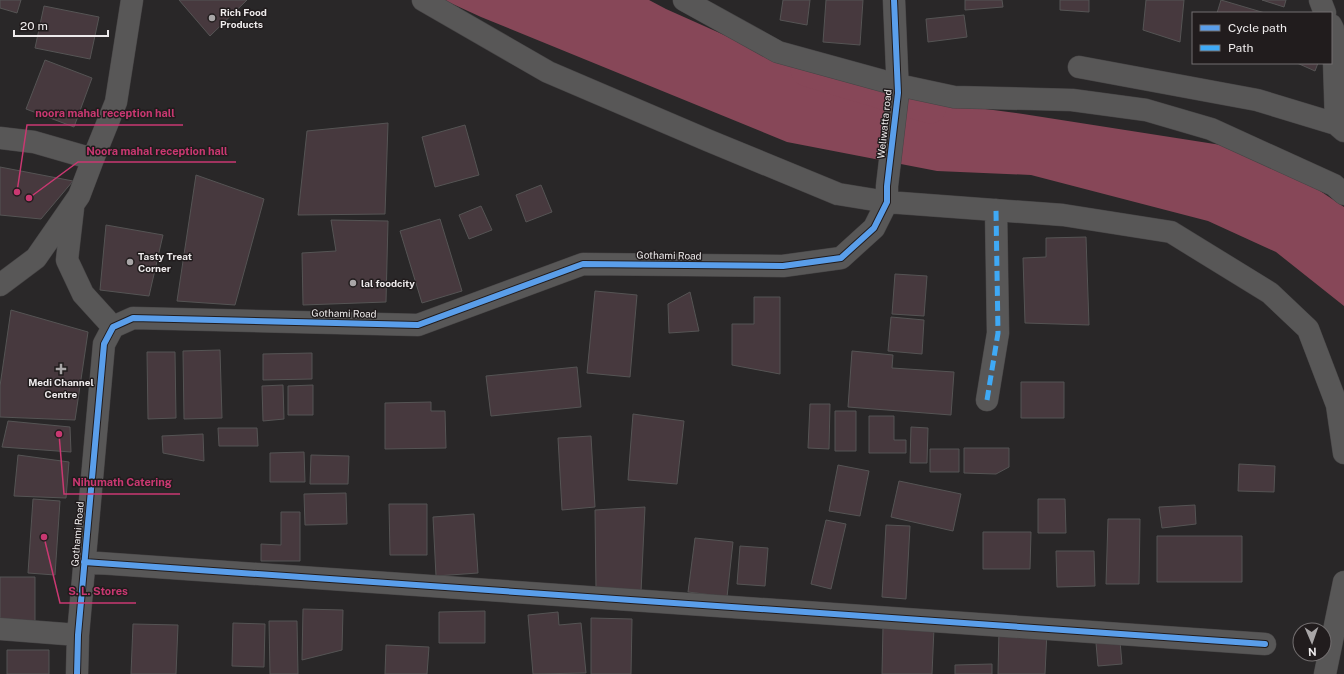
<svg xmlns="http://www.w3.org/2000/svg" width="1344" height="674" font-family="'Public Sans',sans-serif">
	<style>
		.water { fill: #874758 }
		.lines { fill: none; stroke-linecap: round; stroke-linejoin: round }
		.canal { stroke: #874758; stroke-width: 33 }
		.building { fill: #47393e; stroke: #555454 }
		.minor-casing { stroke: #464445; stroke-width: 23 }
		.minor { stroke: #585757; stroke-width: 22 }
		.quiet { stroke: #3fa9f5; stroke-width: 5; stroke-dasharray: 10 5; stroke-linecap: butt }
		.cycleway-casing { stroke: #211c1d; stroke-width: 8 }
		.cycleway { stroke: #5a9eea; stroke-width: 6 }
		.poi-dot { fill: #a9a6a7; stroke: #211c1d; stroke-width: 1.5 }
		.labels { text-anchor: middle; stroke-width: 3; stroke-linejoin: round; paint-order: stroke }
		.poi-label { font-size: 10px; font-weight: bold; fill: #eeebec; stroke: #211c1d; text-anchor: start }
		.street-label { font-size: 10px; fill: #eeebec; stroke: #211c1d }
		.leader { fill: none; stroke: #c93871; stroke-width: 1.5 }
		.callout-dot { fill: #c93871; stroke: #211c1d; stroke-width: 1.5 }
		.callout-label { font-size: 11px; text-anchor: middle; font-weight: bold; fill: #c93871; stroke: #211c1d; stroke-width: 3; stroke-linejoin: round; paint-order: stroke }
	</style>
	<rect width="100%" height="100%" fill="#292728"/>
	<path class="water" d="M 444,0 L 649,0 L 666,9 L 771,56 L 864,93 L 1023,114 L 1221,145 L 1286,168 L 1344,207 L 1344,306 L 1276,252 L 1208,221 L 1031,175 L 937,171 L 787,142 L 481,17 Z"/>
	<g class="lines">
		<path class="canal" d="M 807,70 L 930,107"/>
	</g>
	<path class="building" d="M 0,0 L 21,0 L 17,13 L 0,8 Z
		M 179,0 L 247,0 L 210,36 Z
		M 783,0 L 810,0 L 807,25 L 780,20 Z
		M 826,0 L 863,0 L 860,45 L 823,42 Z
		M 965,0 L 1002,0 L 1003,7 L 965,10 Z
		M 1060,0 L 1089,0 L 1089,12 L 1060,10 Z
		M 1146,0 L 1184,0 L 1180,42 L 1143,30 Z
		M 1221,0 L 1265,13 L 1217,13 Z
		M 1262,0 L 1286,0 L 1284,7 Z
		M 44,6 L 99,17 L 90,59 L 35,48 Z
		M 964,15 L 967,37 L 928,42 L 926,19 Z
		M 45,60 L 92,78 L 74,127 L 26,109 Z
		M 1297,63 L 1318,63 L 1315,71 Z
		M 388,123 L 385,214 L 298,215 L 307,131 Z
		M 465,125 L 479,175 L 435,187 L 422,137 Z
		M 0,167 L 73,181 L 41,219 L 0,215 Z
		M 196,175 L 264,199 L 235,305 L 177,301 Z
		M 541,185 L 552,212 L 526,222 L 516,195 Z
		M 481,206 L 492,230 L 469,239 L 459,215 Z
		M 440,219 L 462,291 L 422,303 L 400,231 Z
		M 331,220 L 388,221 L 386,302 L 303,305 L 302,253 L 336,251 Z
		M 106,225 L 163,235 L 149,296 L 100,290 Z
		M 1086,237 L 1089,325 L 1025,323 L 1023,258 L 1046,257 L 1046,238 Z
		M 895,274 L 927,276 L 924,316 L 892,314 Z
		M 595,291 L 637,295 L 630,377 L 587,373 Z
		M 690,292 L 699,331 L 669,333 L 668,304 Z
		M 754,297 L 780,297 L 780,374 L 732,365 L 732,324 L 754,324 Z
		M 11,310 L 88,332 L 75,420 L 0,417 L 0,386 Z
		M 891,317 L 924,320 L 922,354 L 888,351 Z
		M 220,350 L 222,418 L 184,419 L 183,351 Z
		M 852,351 L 893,355 L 892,368 L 954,372 L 951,415 L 848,407 Z
		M 147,352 L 175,352 L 176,418 L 148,419 Z
		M 312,353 L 312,379 L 263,380 L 263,354 Z
		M 577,367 L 581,407 L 491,416 L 486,376 Z
		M 1021,382 L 1064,382 L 1064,418 L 1021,418 Z
		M 283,385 L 284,419 L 263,421 L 262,386 Z
		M 313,385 L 313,415 L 288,415 L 288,386 Z
		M 431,402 L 431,411 L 445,411 L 446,448 L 385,449 L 385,403 Z
		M 810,404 L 830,404 L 829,449 L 808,448 Z
		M 835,411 L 856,411 L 856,451 L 835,451 Z
		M 633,414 L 684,421 L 677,484 L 628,480 Z
		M 869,416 L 894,416 L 894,440 L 906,440 L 906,453 L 869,453 Z
		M 8,421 L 70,427 L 71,452 L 2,447 Z
		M 911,427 L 928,428 L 927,463 L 910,463 Z
		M 218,428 L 257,428 L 258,446 L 219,446 Z
		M 203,434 L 204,461 L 163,453 L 162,436 Z
		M 591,436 L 595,507 L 562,510 L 558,438 Z
		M 964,448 L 1009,448 L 1009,467 L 996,474 L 964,473 Z
		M 930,449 L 959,449 L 959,472 L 930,472 Z
		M 304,452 L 305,482 L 270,482 L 270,453 Z
		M 18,455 L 69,462 L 66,498 L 14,496 Z
		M 311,455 L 349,456 L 348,484 L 310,484 Z
		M 1239,464 L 1275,466 L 1274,492 L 1238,491 Z
		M 838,465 L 869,471 L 860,516 L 829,511 Z
		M 899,481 L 961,494 L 953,531 L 891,517 Z
		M 346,493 L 347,524 L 305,525 L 304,494 Z
		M 33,499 L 60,501 L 55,575 L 28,573 Z
		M 1038,499 L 1065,499 L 1066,533 L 1038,533 Z
		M 389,504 L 427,504 L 427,555 L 390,555 Z
		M 1195,505 L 1196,524 L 1162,528 L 1159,507 Z
		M 645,507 L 641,592 L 596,590 L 595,510 Z
		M 281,512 L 300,512 L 300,561 L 261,561 L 261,544 L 281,545 Z
		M 474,514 L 478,573 L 436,576 L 433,517 Z
		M 1108,519 L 1140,519 L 1139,584 L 1106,584 Z
		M 826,520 L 846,524 L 831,589 L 811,584 Z
		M 886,525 L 910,526 L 906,599 L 882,597 Z
		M 983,532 L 1031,532 L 1030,569 L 983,569 Z
		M 1157,536 L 1242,536 L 1242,582 L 1157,582 Z
		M 695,538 L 733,542 L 727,597 L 688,592 Z
		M 740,546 L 768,548 L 765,586 L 737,584 Z
		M 1056,551 L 1094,551 L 1095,586 L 1057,587 Z
		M 0,577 L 35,577 L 35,623 L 0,623 Z
		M 303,609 L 343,610 L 342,650 L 302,660 Z
		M 485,611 L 485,643 L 439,643 L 439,612 Z
		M 558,612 L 559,625 L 581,623 L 586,673 L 533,674 L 528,615 Z
		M 591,618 L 632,619 L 631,674 L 591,674 Z
		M 269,621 L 297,621 L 298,674 L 270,674 Z
		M 233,623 L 265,624 L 264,667 L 232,666 Z
		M 133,624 L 178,625 L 176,674 L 131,674 Z
		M 883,626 L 934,628 L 932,674 L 882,674 Z
		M 999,629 L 1047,631 L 1045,674 L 998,674 Z
		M 1120,641 L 1122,664 L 1098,666 L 1096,643 Z
		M 386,645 L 429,647 L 427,674 L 385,674 Z
		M 7,650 L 49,650 L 49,674 L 7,674 Z
		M 992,664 L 992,674 L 955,674 L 955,665 Z"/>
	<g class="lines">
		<g class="minor-casing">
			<path id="minor" d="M 423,0 L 548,72 L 707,140 L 838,194 L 887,202 L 1063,215 L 1171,232 L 1270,293 L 1308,329 L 1337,405 L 1344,453
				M 684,0 L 778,52 L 898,85 L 954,97 L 1072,100 L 1146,110 L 1211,129 L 1334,185 L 1344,194
				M 1320,0 L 1325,13
				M 1331,25 L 1333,29 L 1336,124
				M 1079,67 L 1257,100 L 1336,124 L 1344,131
				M 0,138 L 34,142 L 93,159
				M 73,208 L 67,260 L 83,294 L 113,327
				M 0,285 L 36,258 L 79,196 L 93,159 L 116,102 L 132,0
				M 987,400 L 998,333 L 996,210
				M 84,562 L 1265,644
				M 0,629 L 78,635
				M 77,674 L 78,635 L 104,344 L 113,327 L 133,318 L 418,325 L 583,264 L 783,266 L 841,258 L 874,228 L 887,202 L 887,186 L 898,93 L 894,0
				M 1325,674 L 1344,582"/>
		</g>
		<use href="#minor" class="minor"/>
		<path class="quiet" d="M 987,400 L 998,333 L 996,210"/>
		<g class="cycleway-casing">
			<path id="cycleway" d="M 84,562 L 1265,644
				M 77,674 L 78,635 L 104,344 L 113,327 L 133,318 L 418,325 L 583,264 L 783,266 L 841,258 L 874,228 L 887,202 L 887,186 L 898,93 L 894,0"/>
		</g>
		<use href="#cycleway" class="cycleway"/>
	</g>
	<g class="poi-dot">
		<circle cx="212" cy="18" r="4"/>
		<circle cx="130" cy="262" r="4"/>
		<circle cx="353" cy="283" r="4"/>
		<path d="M59 363h4v4h4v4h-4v4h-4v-4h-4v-4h4z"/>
	</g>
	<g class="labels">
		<g class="poi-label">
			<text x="220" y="16">Rich Food<tspan x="220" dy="12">Products</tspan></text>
			<text x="138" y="260">Tasty Treat<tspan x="138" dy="12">Corner</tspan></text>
			<text x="361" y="287">lal foodcity</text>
			<text x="61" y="386" text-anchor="middle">Medi Channel<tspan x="61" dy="12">Centre</tspan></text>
		</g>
		<g class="street-label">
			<text transform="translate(884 124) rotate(-84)" y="4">Weliwatta road</text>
			<text transform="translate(669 255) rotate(1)" y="4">Gothami Road</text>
			<text transform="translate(344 313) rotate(1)" y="4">Gothami Road</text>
			<text transform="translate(77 534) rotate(-85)" y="4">Gothami Road</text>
		</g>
	</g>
	<path class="leader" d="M17 192L27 125H183M29 198L78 162H236M59 434L64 494H180M44 537L60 603H136"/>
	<g class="callout-dot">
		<circle cx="17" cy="192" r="4"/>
		<circle cx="29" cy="198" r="4"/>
		<circle cx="59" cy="434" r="4"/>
		<circle cx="44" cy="537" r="4"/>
	</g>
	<g class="callout-label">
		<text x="105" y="117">noora mahal reception hall</text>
		<text x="157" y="155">Noora mahal reception hall</text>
		<text x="122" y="486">Nihumath Catering</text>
		<text x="98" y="595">S. L. Stores</text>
	</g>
	<rect x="1192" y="12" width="140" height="52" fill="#211c1d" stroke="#736f70"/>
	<rect x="1200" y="25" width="20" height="6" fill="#5a9eea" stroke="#736f70"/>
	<text x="1228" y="32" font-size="12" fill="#eeebec">Cycle path</text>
	<rect x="1200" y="45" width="20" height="6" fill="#3fa9f5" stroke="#736f70"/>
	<text x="1228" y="52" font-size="12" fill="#eeebec">Path</text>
	<g transform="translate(1312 642) rotate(178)"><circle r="19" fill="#211c1d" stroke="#736f70"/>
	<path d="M0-3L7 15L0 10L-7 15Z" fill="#a9a6a7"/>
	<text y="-6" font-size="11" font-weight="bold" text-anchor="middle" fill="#eeebec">N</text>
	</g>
	<path d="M14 30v6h94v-6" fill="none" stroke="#eeebec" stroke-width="2"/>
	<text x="20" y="30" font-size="12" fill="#eeebec" stroke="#211c1d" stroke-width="3" paint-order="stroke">20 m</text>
</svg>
